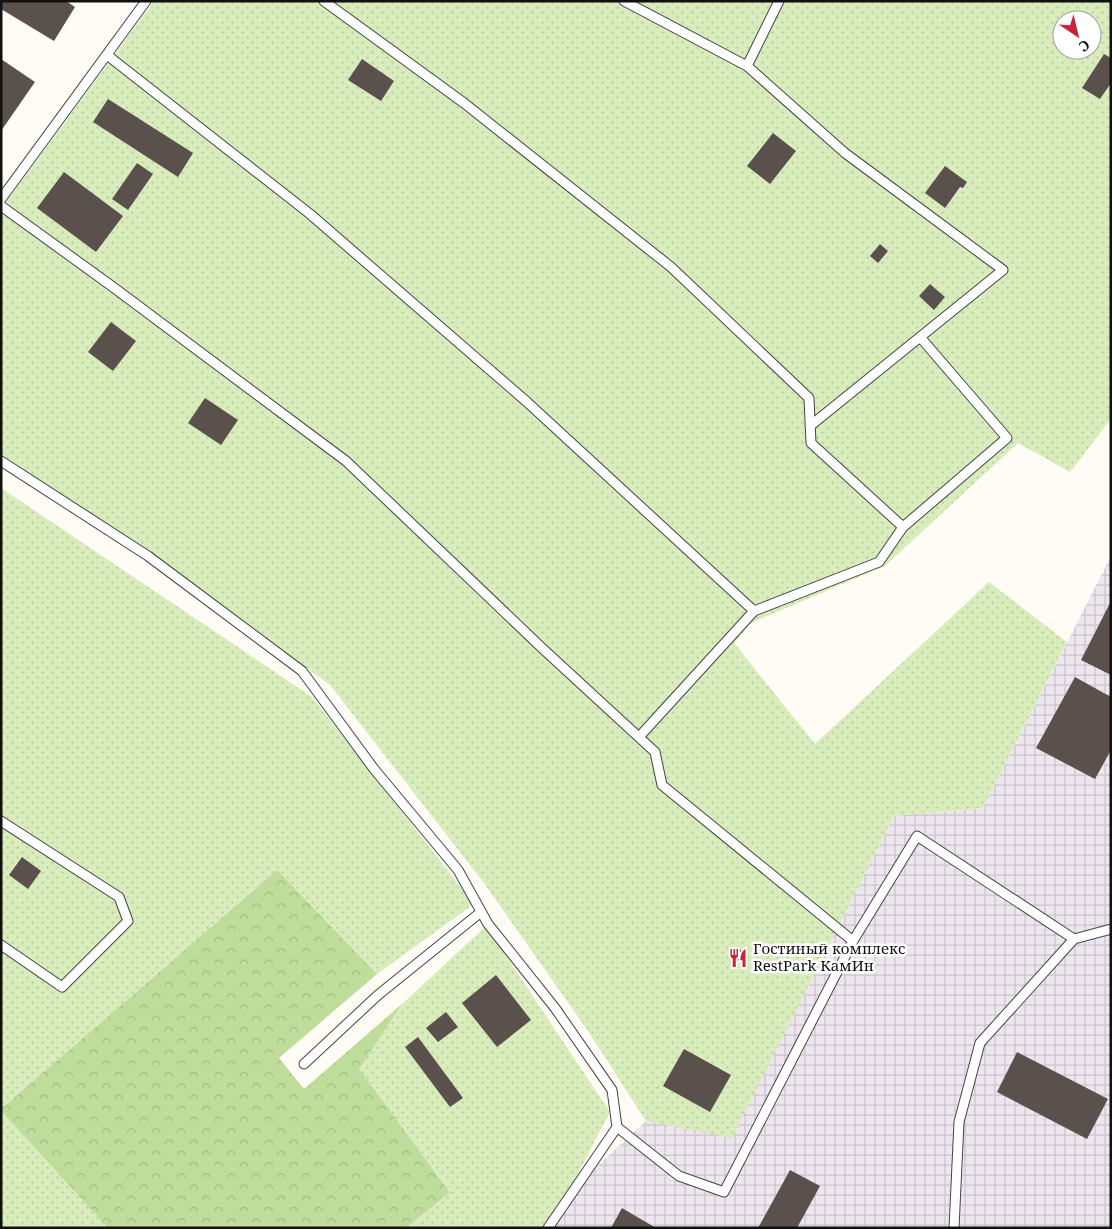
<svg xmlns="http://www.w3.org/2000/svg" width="1112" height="1229" font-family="'Noto Serif',serif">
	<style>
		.industrial { fill: url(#industrial-grid) }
		.grass { fill: url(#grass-dots); fill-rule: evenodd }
		.forest { fill: url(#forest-crowns) }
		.building { fill: #5a514d }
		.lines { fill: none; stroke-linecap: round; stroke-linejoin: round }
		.service-casing { stroke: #444; stroke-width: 11 }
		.service { stroke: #fff; stroke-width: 9 }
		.labels { text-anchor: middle; stroke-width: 5; stroke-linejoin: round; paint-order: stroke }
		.poi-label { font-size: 15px; fill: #111; stroke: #fff; text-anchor: start }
	</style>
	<defs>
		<pattern id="industrial-grid" width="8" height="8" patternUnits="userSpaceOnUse" patternTransform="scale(1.25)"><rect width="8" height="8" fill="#ede6ef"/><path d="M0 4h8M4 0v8" fill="none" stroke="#cac4cc"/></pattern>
		<pattern id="grass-dots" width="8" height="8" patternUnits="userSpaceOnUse" patternTransform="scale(1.25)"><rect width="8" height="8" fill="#d9ecbc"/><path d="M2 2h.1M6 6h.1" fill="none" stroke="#b9c9a1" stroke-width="1.8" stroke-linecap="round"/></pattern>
		<pattern id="forest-crowns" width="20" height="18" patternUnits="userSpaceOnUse" patternTransform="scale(1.25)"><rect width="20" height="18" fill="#bedd9b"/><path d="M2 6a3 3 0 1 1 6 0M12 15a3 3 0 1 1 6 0" fill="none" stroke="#a2bd84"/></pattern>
	</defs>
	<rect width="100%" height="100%" fill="#fffcf5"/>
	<path class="industrial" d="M 1111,556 L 1111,1228 L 542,1228 L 568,1193 L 646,1121 L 732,1137 L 894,816 L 983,808 Z"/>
	<path class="grass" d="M 154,1 L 1111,1 L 1111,419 L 1070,472 L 1018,443 L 885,566 L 751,623 L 734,643 L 815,744 L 989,582 L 1067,642 L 983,808 L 894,816 L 732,1138 L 646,1121 L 588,1031 L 484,883 L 330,685 L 216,601 L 1,454 L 1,209 ZM 1062,20 L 1092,20 L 1092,50 L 1062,50 Z
		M 1,488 L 312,697 L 474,904 L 377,974 L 277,870 L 1,1109 Z
		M 486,926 L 610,1112 L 568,1193 L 542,1228 L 406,1228 L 450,1191 L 358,1069 L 402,1004 Z
		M 1,1111 L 108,1228 L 1,1228 Z"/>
	<path class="forest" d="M 277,870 L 377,974 L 279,1058 L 304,1089 L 402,1004 L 359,1069 L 450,1192 L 406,1228 L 108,1228 L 1,1111 L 1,1109 Z"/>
	<path class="building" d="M 1,1 L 66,1 L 75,7 L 54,41 L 1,9 Z
		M 1104,54 L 1111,58 L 1111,83 L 1100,99 L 1082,88 Z
		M 1,59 L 35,82 L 1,131 Z
		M 362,59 L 394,81 L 381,101 L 348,80 Z
		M 108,99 L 193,153 L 178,177 L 93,122 Z
		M 773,133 L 796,151 L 770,184 L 747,166 Z
		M 137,163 L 153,174 L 128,210 L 112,199 Z
		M 945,166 L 967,182 L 963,188 L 960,187 L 945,208 L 925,193 Z
		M 64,172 L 123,216 L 96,252 L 37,208 Z
		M 880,244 L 888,251 L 878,263 L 870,256 Z
		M 930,284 L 945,297 L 934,310 L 919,296 Z
		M 111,322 L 136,341 L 113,371 L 88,352 Z
		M 205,398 L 238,420 L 221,445 L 188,423 Z
		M 1111,601 L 1111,675 L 1081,660 Z
		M 1075,677 L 1111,697 L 1111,750 L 1095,779 L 1036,748 Z
		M 22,857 L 41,871 L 28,889 L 9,875 Z
		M 737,947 L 745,953 L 736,963 L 731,958 L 735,954 L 733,952 Z
		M 496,975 L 531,1020 L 497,1047 L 462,1003 Z
		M 446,1012 L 458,1027 L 438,1042 L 426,1028 Z
		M 418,1037 L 463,1098 L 450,1107 L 405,1047 Z
		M 684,1049 L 731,1075 L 710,1112 L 663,1086 Z
		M 1017,1052 L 1108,1099 L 1087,1139 L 997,1092 Z
		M 790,1170 L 820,1186 L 797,1228 L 758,1228 Z
		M 622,1208 L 656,1228 L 611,1228 Z"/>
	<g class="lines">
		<g class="service-casing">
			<path id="service" d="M 624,1 L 747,66 L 845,153 L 1003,270 L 810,426
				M 107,55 L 310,214 L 527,402 L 754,611 L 879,562 L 903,527 L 811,443 L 809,398 L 671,267 L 464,103 L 324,1
				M 747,66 L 779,1
				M 1,199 L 146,1
				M 1,206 L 113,287 L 346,461 L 542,648 L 655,752 L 662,785 L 853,941
				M 1,461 L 148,556 L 302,671 L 374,769 L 458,870 L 488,924 L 555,1008 L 612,1090 L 617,1127
				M 903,527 L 1007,438 L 920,337
				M 639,737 L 754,611
				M 1,821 L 119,897 L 128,921 L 62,987 L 1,945
				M 304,1064 L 378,995 L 481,912
				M 548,1228 L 617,1127 L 679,1176 L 724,1192 L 853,941 L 917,836 L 1074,939
				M 954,1228 L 959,1122 L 980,1043 L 1074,939 L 1111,929"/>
		</g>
		<use href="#service" class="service"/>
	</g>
	<defs>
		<g id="restaurant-bare" transform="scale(1.5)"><path d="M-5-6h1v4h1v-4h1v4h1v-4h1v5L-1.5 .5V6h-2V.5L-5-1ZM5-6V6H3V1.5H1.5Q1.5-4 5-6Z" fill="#c6243a" stroke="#fff" stroke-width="2.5" paint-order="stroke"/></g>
	</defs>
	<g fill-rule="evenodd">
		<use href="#restaurant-bare" x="738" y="958"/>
	</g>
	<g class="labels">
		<g class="poi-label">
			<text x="753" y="954">Гостиный комплекс<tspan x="753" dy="17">RestPark КамИн</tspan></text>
		</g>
	</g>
	<rect width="1112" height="1229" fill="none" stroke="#111111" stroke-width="5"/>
	<g transform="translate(1077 35) rotate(145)"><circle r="24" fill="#ffffff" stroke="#a0a0a0"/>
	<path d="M0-4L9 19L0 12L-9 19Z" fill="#c6243a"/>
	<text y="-8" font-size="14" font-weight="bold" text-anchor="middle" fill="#111111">С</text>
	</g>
</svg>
